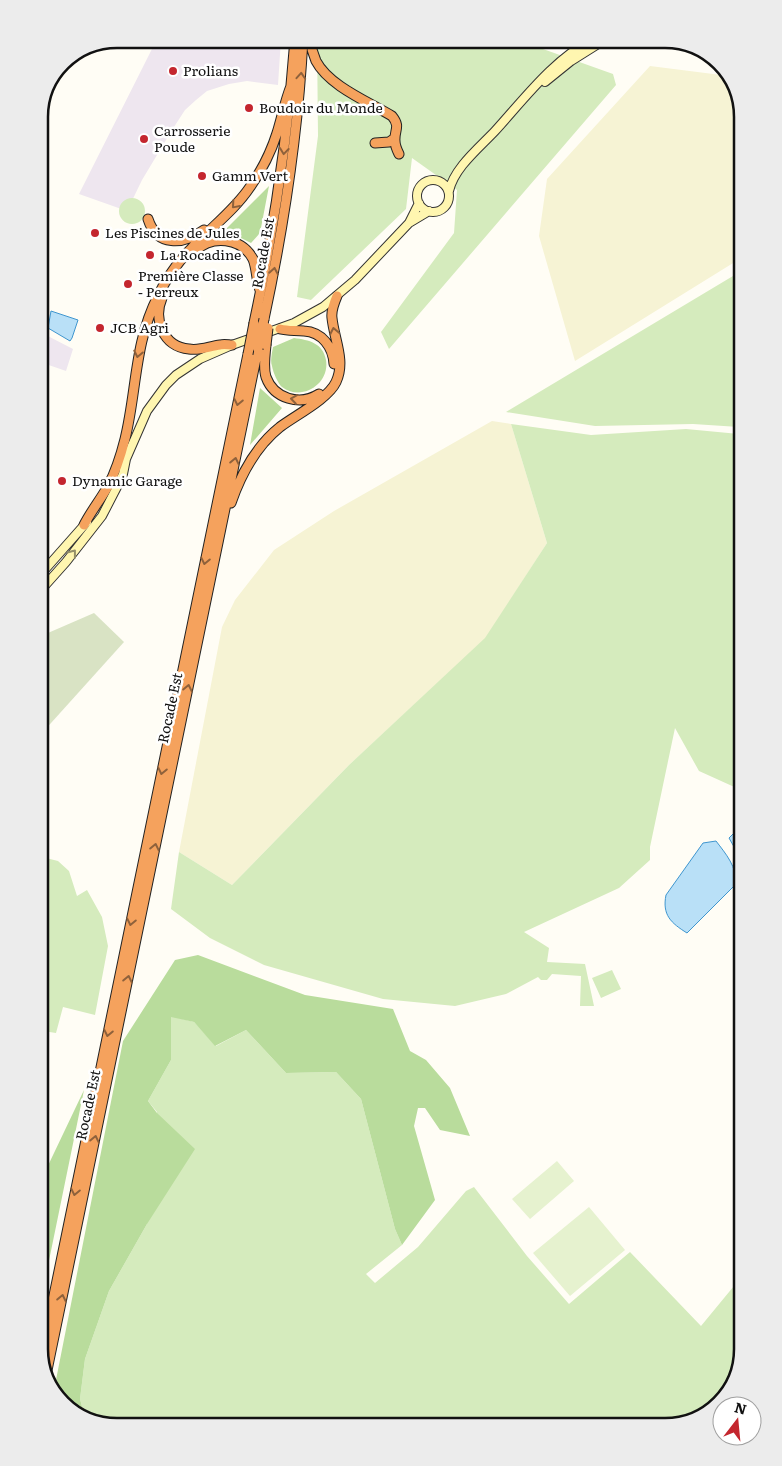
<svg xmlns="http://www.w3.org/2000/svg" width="782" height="1466" font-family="Literata,serif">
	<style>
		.industrial { fill: #eee6ef }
		.farmland { fill: #f6f3d4 }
		.green { fill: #d5ebbd }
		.forest { fill: #b9dc9c }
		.cemetery { fill: #d9e3c4 }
		.pitch { fill: #e6f2cf }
		.water { fill: #b9e0f7; stroke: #3f96cf }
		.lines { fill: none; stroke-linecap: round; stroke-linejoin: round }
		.secondary-casing { stroke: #333; stroke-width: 10 }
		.highway-casing { stroke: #222; stroke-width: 11 }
		.secondary { stroke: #fff6b0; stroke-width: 8 }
		.highway { stroke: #f5a25d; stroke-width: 9 }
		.highway-bridge-casing { stroke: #222; stroke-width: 11; stroke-linecap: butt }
		.highway-bridge { stroke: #f5a25d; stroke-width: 9 }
		.oneway { stroke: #8e613b }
		.oneway2 { stroke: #948f68 }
		.poi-dot { fill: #c4262e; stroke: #fff; stroke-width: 2 }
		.labels { text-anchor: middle; stroke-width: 5; stroke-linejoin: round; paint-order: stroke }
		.poi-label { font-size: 14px; fill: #111; stroke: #fff; text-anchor: start }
		.street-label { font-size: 14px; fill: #111; stroke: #fff }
		.rim { fill: none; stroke: #111; stroke-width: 2.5 }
	</style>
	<rect width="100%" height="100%" fill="#fffdf5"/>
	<path class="industrial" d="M 157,39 L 281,39 L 278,85 L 247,81 L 229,84 L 207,91 L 196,100 L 185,110 L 172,130 L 142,180 L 127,211 L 79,194 Z
		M 40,332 L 73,349 L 66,371 L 40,362 Z"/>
	<path class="farmland" d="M 650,66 L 729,76 L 737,86 L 738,260 L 575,361 L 539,236 L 547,179 Z
		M 492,421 L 511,424 L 547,543 L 486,638 L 349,765 L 232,885 L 179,852 L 222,627 L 235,600 L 274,550 L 334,511 Z"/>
	<path class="green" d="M 317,39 L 515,39 L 613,74 L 616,85 L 389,349 L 381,332 L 454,233 L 457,190 L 412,158 L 406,209 L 311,300 L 297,297 L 318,136 Z
		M119 211a13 13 0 1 1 26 0a13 13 0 1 1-26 0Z
		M 738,273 L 739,427 L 693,424 L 595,426 L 506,412 Z
		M 511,424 L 591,435 L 686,429 L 739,434 L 741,790 L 699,771 L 675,728 L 650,847 L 650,860 L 619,888 L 524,932 L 549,948 L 547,962 L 585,964 L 594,1006 L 580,1006 L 581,976 L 552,974 L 547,980 L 541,980 L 538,977 L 506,994 L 455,1006 L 383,999 L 264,965 L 210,938 L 171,909 L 179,852 L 232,885 L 349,765 L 485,638 L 547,543 Z
		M 42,857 L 58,861 L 69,871 L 77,896 L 87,890 L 102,917 L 108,946 L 95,1015 L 63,1007 L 56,1033 L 43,1031 Z
		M 612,970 L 621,989 L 601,998 L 592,978 Z
		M 171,1016 L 194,1022 L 216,1046 L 246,1030 L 286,1073 L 336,1072 L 361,1099 L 395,1229 L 402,1245 L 366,1274 L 375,1283 L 418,1247 L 466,1191 L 474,1187 L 527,1256 L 569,1304 L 630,1252 L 701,1326 L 743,1275 L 743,1350 L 730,1393 L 696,1421 L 111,1427 L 85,1418 L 80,1399 L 85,1359 L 109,1291 L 147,1224 L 157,1112 L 148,1101 L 171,1060 Z"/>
	<path class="forest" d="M 269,186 L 260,233 L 251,243 L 225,230 Z
		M 294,338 C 309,340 323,343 326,360 C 330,384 302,402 282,387 C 278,384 273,372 272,366 C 270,361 272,353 273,347 Z
		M 260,388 L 282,408 L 250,445 Z
		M 198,955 L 305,995 L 393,1009 L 410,1051 L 426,1060 L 450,1088 L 470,1136 L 440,1130 L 425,1108 L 418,1108 L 414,1126 L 435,1200 L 402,1245 L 395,1229 L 361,1099 L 336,1072 L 286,1073 L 246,1030 L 215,1046 L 194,1022 L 171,1017 L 171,1060 L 148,1101 L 157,1113 L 195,1149 L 147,1224 L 109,1291 L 85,1359 L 80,1399 L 85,1418 L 73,1414 L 54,1390 L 123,1041 L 175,960 Z
		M 84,1090 L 44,1285 L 44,1174 Z"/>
	<path class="cemetery" d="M 94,613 L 124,642 L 42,733 L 41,636 Z"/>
	<path class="pitch" d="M 557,1161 L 574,1181 L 530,1219 L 512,1199 Z
		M 589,1207 L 625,1250 L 570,1296 L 533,1253 Z"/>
	<path class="water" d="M 51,311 L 78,320 L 72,338 L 70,341 L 48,328 Z
		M 741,826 L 741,859 L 729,838 Z
		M 716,841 C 726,854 737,867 736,884 L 687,933 C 671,923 662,915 666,895 L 703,843 Z"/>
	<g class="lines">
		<g class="secondary-casing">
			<path id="secondary" d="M 545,82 L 571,61 L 606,39
				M417 196a16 16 0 1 1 32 0a16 16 0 1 1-32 0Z
				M 449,191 C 454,168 479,148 495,131 C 525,98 553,60 593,39
				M 409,223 L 429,211
				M 41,574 L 87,522
				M 41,590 L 66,562 L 102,516 L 117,487 L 123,474 L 126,459 L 147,411 L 166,385 L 176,375 L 200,359 L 232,345 L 294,323 L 323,307 L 355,280 L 409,223 L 419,203"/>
		</g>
		<g class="highway-casing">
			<path id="highway" d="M 310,39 C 311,47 313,54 316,61 C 329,86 369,102 392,116 C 401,127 394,130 395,141 C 395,146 397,150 399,154
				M 375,143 L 389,142 L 395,138
				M 148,219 C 157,247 183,245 204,230
				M 195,251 C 212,235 241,237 253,259 C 257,269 256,280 260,290
				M 162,298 C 153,319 163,347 189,349 C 200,351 210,346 220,345 C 224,344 229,345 232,345
				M 264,319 C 284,226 298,133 303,39
				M 254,323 C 274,229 288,135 295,39
				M 280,329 C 288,331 295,330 304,331 C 322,332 333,347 334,364
				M 266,345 C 265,356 263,367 266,377 C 274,399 300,406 319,394
				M 231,503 C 241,474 255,447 280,427 C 296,415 328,399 336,382 C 346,361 334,339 332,318 C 331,311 334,303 337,296
				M 84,525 C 91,511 101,499 108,486 C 116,471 121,455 125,439 C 137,390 134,343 158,296 C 166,279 177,263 190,250 C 210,228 234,211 250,187 C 262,170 271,152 277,133 C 282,117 285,101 291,86
				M 45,1339 L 248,354
				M 45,1380 L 258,349"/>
		</g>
		<use href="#secondary" class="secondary"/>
		<use href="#highway" class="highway"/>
		<g class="highway-bridge-casing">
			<path id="highway-bridge" d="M 266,345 L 268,328
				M 258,349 L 264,319
				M 248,354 L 254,323"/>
		</g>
		<use href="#highway-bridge" class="highway-bridge"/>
	</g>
	<defs><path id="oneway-chevron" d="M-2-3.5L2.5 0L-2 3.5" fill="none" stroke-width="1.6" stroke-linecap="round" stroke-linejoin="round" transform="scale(1.25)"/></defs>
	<g class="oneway">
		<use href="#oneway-chevron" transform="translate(301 76) rotate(-86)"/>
		<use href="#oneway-chevron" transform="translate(284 151) rotate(97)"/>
		<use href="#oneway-chevron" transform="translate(235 205) rotate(131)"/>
		<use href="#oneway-chevron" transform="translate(274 271) rotate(-80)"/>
		<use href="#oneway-chevron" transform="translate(334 331) rotate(-101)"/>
		<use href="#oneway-chevron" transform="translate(138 354) rotate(102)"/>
		<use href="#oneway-chevron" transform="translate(294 399) rotate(-172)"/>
		<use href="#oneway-chevron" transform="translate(238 402) rotate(102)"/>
		<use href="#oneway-chevron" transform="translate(235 461) rotate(-78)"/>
		<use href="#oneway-chevron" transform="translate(205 561) rotate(102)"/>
		<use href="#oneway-chevron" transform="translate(188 688) rotate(-78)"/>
		<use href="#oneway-chevron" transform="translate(162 771) rotate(102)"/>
		<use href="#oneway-chevron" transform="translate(155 847) rotate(-78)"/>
		<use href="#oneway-chevron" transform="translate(131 922) rotate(102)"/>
		<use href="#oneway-chevron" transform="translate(128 979) rotate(-78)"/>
		<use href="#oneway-chevron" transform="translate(108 1033) rotate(102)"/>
		<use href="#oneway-chevron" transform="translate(95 1139) rotate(-78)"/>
		<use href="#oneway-chevron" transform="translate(75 1192) rotate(102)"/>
		<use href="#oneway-chevron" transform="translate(62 1298) rotate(-78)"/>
	</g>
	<use class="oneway2" href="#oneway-chevron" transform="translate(73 553) rotate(-52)"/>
	<g class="poi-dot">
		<circle cx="173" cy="71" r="5"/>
		<circle cx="249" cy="108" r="5"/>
		<circle cx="144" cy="139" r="5"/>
		<circle cx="202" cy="176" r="5"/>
		<circle cx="95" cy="233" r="5"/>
		<circle cx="150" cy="255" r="5"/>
		<circle cx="128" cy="284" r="5"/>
		<circle cx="100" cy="328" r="5"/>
		<circle cx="62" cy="481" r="5"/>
	</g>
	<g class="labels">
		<g class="poi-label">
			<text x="183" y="76">Prolians</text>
			<text x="259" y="113">Boudoir du Monde</text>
			<text x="154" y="136">Carrosserie<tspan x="154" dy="16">Poude</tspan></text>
			<text x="212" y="181">Gamm Vert</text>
			<text x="105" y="238">Les Piscines de Jules</text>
			<text x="160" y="260">La Rocadine</text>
			<text x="138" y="281">Première Classe<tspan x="138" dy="16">- Perreux</tspan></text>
			<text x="110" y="333">JCB Agri</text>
			<text x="72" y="486">Dynamic Garage</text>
		</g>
		<g class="street-label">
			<text transform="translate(263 253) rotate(-80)" y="5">Rocade Est</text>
			<text transform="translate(170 708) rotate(-78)" y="5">Rocade Est</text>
			<text transform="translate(88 1105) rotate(-78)" y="5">Rocade Est</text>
		</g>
	</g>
	<path d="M0 0H782V1466H0ZM117 48H665A69 69 0 0 1 734 117V1349A69 69 0 0 1 665 1418H117A69 69 0 0 1 48 1349V117A69 69 0 0 1 117 48Z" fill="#ececec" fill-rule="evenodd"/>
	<path class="rim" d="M117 48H665A69 69 0 0 1 734 117V1349A69 69 0 0 1 665 1418H117A69 69 0 0 1 48 1349V117A69 69 0 0 1 117 48Z"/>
	<g transform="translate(737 1421) rotate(16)"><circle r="24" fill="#ffffff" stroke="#a0a0a0"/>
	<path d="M0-4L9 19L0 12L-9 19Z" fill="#c4262e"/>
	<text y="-8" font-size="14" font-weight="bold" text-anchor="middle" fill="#111111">N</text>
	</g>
</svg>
